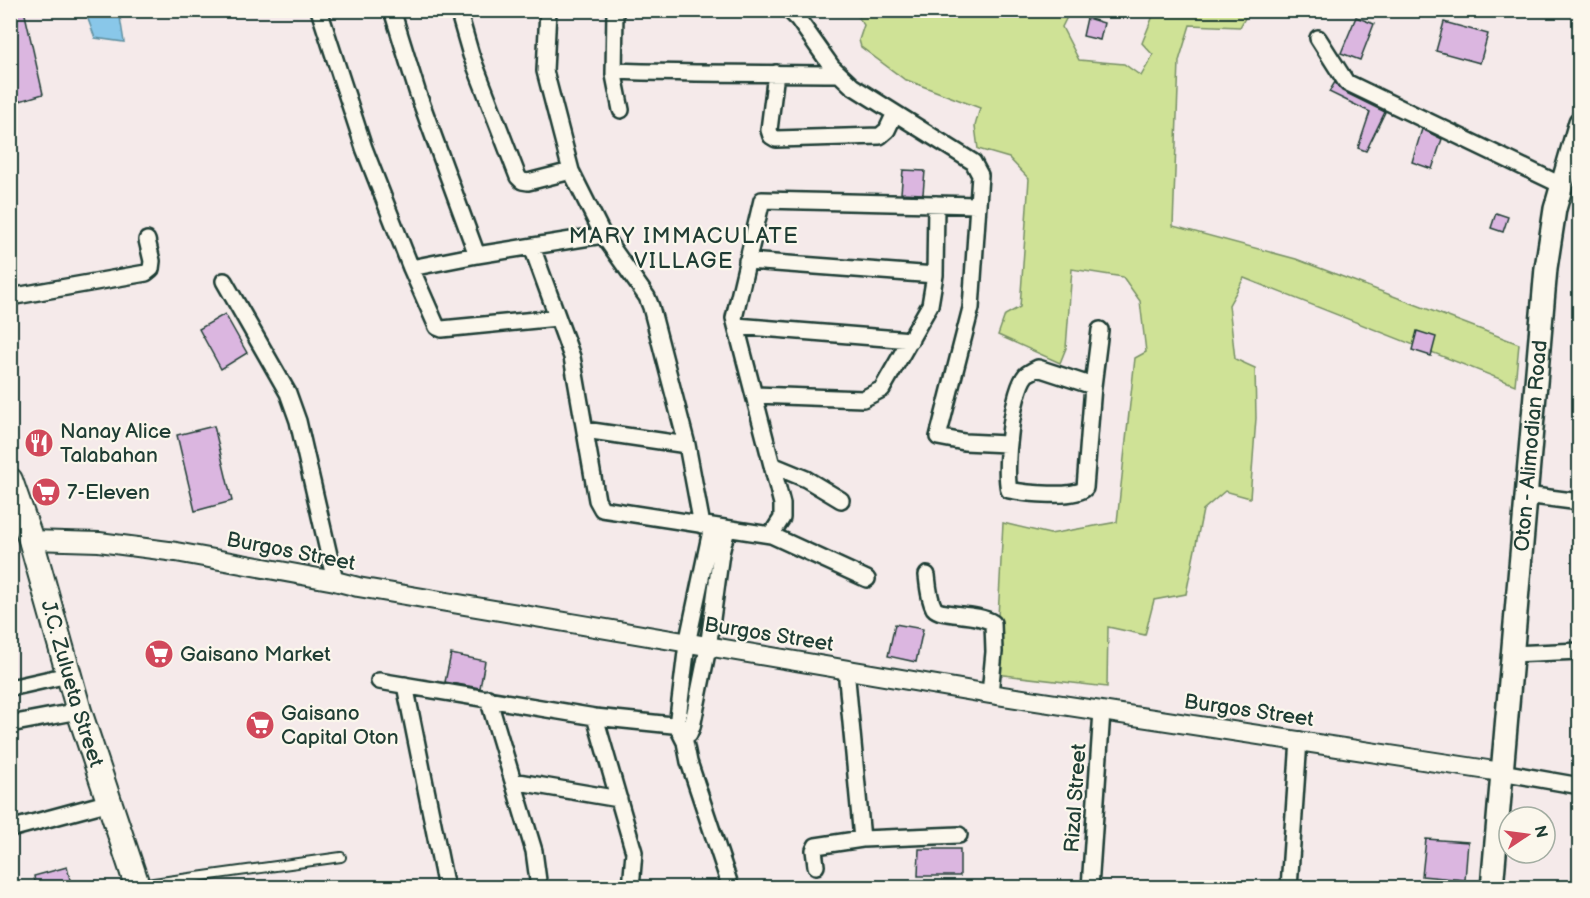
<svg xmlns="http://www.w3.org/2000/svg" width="1590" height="898" font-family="'Balsamiq Sans',sans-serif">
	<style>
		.green { fill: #cfe296; stroke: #779065; stroke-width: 1.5 }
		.water { fill: #89c7e9; stroke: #5f90a1; stroke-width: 1.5 }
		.building { fill: #dbb6e0; stroke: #1f3d34; stroke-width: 1.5 }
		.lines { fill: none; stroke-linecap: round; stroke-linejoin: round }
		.service-casing { stroke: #1f3d34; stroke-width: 12 }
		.minor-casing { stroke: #1f3d34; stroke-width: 20 }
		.tertiary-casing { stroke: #1f3d34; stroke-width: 22 }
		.secondary-casing { stroke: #1f3d34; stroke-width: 26 }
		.primary-casing { stroke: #1f3d34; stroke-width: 28 }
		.service { stroke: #fbf7ec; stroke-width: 8 }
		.minor { stroke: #fbf7ec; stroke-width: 15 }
		.tertiary { stroke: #fbf7ec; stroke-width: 18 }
		.secondary { stroke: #fbf7ec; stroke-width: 21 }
		.primary { stroke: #fbf7ec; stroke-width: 24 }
		.labels { text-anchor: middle; stroke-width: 4.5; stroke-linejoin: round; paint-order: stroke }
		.poi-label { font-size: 21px; fill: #1f3d34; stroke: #fbf7ec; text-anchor: start }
		.street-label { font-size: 21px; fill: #1f3d34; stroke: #fbf7ec }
		.neighbourhood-label { font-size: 22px; letter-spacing: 1.5px; fill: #1f3d34; stroke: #fbf7ec }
	</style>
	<rect width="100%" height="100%" fill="#f5eaea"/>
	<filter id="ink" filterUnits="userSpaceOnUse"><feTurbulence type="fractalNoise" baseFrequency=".0167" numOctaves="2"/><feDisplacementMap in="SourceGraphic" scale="12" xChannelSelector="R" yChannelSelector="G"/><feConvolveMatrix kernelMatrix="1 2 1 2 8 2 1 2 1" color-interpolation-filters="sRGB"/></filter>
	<g filter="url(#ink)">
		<path class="green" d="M 856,11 L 1070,11 L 1062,27 L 1079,60 L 1124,64 L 1141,76 L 1153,55 L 1142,43 L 1155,11 L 1249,11 L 1240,27 L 1190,25 L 1179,61 L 1173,226 L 1296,259 L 1519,344 L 1515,385 L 1244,278 L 1229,305 L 1235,359 L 1255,368 L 1256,418 L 1250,498 L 1225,491 L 1203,510 L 1186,594 L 1154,600 L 1145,635 L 1108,627 L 1107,687 L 995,674 L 1003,523 L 1050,534 L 1117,522 L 1135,358 L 1146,352 L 1140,301 L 1123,277 L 1072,269 L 1066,348 L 1060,363 L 998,335 L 1005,315 L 1020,307 L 1029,179 L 1009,158 L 978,149 L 975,126 L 980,108 L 904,79 L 861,47 L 859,40 L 864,25 L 857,15 Z"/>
		<path class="water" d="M 85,11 L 119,11 L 124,42 L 95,38 Z"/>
		<path class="building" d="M 10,10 L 24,10 L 43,94 L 10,104 Z
			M 1356,17 L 1374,24 L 1360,60 L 1341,53 Z
			M 1087,18 L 1104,23 L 1100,40 L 1083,36 Z
			M 1444,22 L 1488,34 L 1480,63 L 1436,51 Z
			M 1335,82 L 1342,91 L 1385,112 L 1366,151 L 1358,148 L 1370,112 L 1329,92 Z
			M 1422,129 L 1442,139 L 1432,169 L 1412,162 Z
			M 903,170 L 925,171 L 923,194 L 901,193 Z
			M 1496,213 L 1508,217 L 1503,232 L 1491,228 Z
			M 225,314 L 247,353 L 221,369 L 199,329 Z
			M 1417,331 L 1436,337 L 1431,356 L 1412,350 Z
			M 214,426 L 232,501 L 195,511 L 177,435 Z
			M 895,624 L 923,629 L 916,662 L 888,656 Z
			M 451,654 L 485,661 L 480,688 L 445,682 Z
			M 1426,839 L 1468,842 L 1465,880 L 1422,876 Z
			M 919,849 L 960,849 L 960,876 L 918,876 Z
			M 67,867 L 72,888 L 36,888 L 34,876 Z"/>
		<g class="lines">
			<g class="service-casing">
				<path id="service" d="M 139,885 L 341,857"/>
			</g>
			<g class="minor-casing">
				<path id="minor" d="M 319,10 L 364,148 L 411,268 L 437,327 L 442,329 L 557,318
					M 392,10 L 418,94 L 477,255
					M 458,10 L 471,55 L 518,177 L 522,181 L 528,182 L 571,171
					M 548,10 L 545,71 L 571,171 L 603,235 L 647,297 L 651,307 L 687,445 L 702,525
					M 615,10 L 614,75 L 621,110
					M 789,10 L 798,19 L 832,67 L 852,86 L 973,162 L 980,175 L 971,308 L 938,437 L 964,442 L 1007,444
					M 1318,38 L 1346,82 L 1561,185
					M 614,71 C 689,74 764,73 839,74
					M 776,73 L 769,130 L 771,136 L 776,139 L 880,136 L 887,130 L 895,113
					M 532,247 L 572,357 L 597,500 L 602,509 L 771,535 L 867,579
					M 747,261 L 935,275
					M 411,268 L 477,255 L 603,235
					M 224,281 L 288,393 L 298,421 L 335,581
					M 10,297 L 146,273 L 151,269 L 152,261 L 147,240
					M 736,326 L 911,340
					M 1093,386 L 1038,368 C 1034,370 1028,373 1026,375 C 1012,391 1004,469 1009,490 C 1024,493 1076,499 1085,488 L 1093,386 L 1100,330
					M 754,395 L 863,399 L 882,389 L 930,305 L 935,275 L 936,204
					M 585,430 L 687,445
					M 772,465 L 806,479 L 841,500
					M 1526,495 L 1580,502
					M 712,526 L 687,644 L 677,726 L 685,742 L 689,762 L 731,888
					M 771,535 L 782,518 L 782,504 L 734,318 L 762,200 L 977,205
					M 927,575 C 928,585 929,599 934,608 C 941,617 977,612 993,623 L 994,652 L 990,694
					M 1512,654 L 1580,651
					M 846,669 L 862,839
					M 379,681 L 595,717 L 692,727
					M 405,685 L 446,888
					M 10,688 L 68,675
					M 488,698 L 534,851 L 539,888
					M 595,717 L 634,852 L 631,888
					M 10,724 L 79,711
					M 689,734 L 692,727 L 708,648 L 721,553 L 727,529
					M 1501,772 L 1580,786
					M 513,781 L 619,799
					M 10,829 L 110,802
					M 816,866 L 814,850 L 816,846 L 862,839 L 959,835
					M 1090,888 L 1102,711
					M 1289,888 L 1299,740"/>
			</g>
			<g class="tertiary-casing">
				<path id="tertiary" d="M 31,540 L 99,542 L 176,552 L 335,581 L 358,587 L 990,694 L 1501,772"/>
			</g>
			<g class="secondary-casing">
				<g id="secondary">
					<path id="s1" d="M 1492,888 L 1546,268 L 1555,209 L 1580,122"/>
				</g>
			</g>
			<g class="primary-casing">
				<g id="primary">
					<path id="s2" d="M 10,480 L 31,540 L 79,711 L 138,888"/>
				</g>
			</g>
			<use href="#service" class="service"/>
			<use href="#minor" class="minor"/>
			<use href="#tertiary" class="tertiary"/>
			<use href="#secondary" class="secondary"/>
			<use href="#primary" class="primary"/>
		</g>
	</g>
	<defs>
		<g id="restaurant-disc" transform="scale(1.5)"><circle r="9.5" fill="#d1495b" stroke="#fbf7ec"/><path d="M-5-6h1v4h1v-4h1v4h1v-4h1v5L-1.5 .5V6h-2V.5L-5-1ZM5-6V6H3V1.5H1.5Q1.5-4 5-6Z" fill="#fff"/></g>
		<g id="supermarket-disc" transform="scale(1.5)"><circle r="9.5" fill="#d1495b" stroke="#fbf7ec"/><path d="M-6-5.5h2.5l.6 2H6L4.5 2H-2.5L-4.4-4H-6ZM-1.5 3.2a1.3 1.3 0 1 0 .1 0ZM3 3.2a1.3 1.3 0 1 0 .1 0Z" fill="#fff"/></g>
	</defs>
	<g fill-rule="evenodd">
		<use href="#restaurant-disc" x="39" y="443"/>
		<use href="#supermarket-disc" x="46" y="492"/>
		<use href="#supermarket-disc" x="159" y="654"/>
		<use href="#supermarket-disc" x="260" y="725"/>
	</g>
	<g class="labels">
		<g class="poi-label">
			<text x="60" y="438">Nanay Alice<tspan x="60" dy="24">Talabahan</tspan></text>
			<text x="67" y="499">7-Eleven</text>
			<text x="180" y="661">Gaisano Market</text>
			<text x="281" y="720">Gaisano<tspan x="281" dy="24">Capital Oton</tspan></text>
		</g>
		<g class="street-label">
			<text dy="7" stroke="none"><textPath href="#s1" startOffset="444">Oton - Alimodian Road</textPath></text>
			<text transform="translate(291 551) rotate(11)" y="7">Burgos Street</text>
			<text transform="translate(769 634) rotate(9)" y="7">Burgos Street</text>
			<text dy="7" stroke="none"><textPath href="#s2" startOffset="213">J.C. Zulueta Street</textPath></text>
			<text transform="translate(1249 710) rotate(8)" y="7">Burgos Street</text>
			<text transform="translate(1075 798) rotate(-86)" y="7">Rizal Street</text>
		</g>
		<g class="neighbourhood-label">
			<text x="684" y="243">MARY IMMACULATE<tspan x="684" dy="25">VILLAGE</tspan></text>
		</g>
	</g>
	<rect width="1590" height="898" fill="none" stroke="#fbf7ec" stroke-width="36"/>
	<rect x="18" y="18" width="1554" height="862" fill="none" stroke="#1f3d34" stroke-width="2" filter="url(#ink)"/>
	<g transform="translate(1527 835) rotate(77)"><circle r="28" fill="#fbf7ec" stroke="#a3ada2" stroke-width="1.5"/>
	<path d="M0-4.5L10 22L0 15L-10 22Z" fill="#d1495b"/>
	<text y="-9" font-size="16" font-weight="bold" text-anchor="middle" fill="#1f3d34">N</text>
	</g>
</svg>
